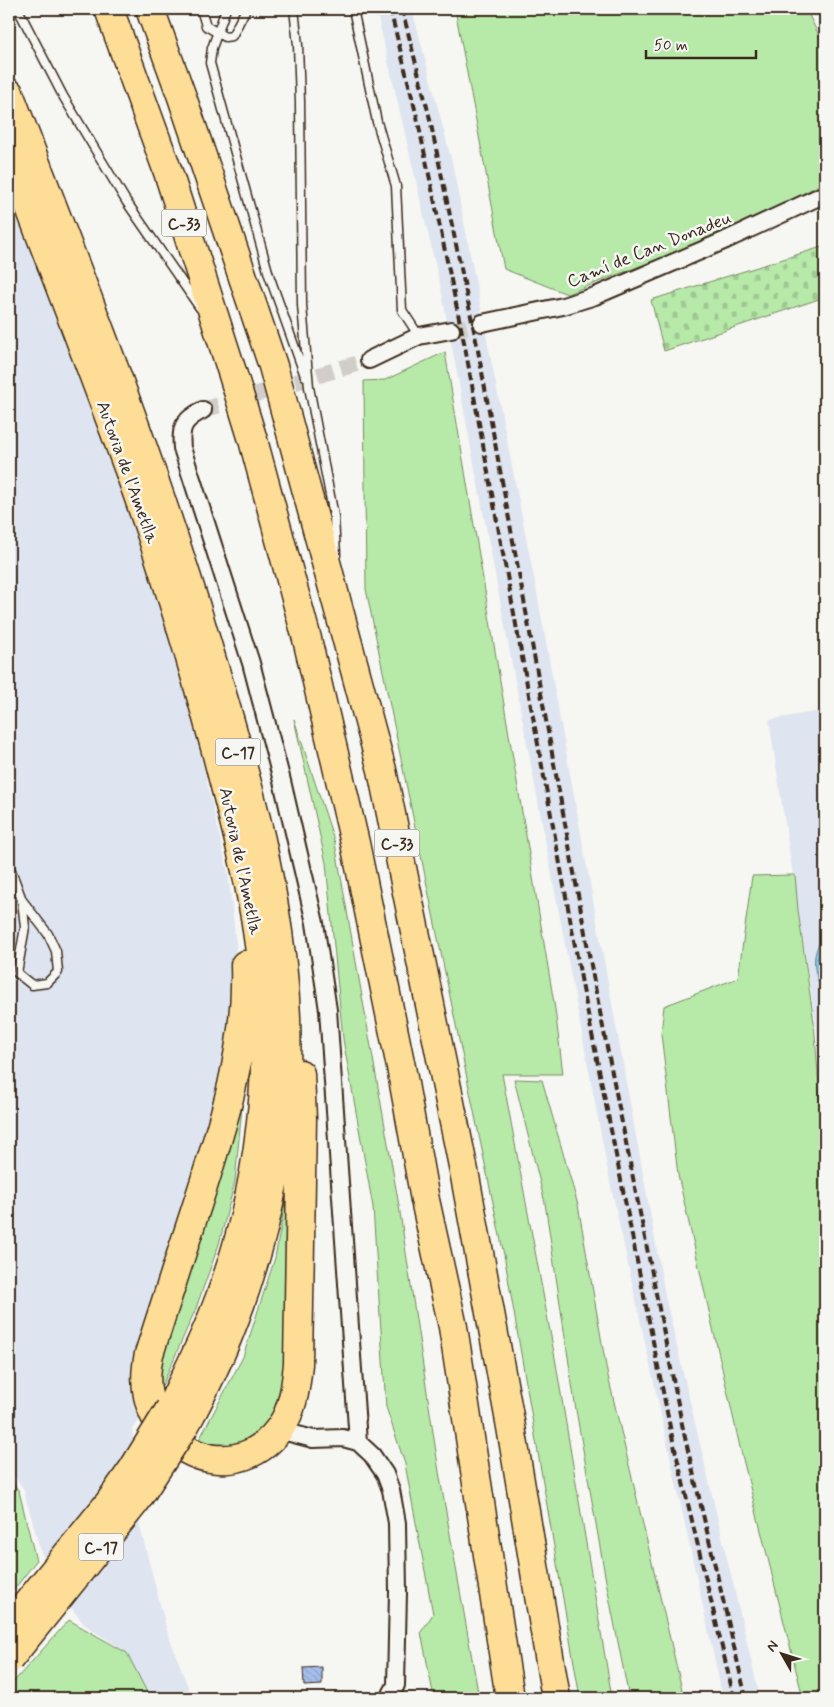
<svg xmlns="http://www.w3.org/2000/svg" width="834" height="1707" font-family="Mynerve,sans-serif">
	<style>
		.built { fill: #dee5f0 }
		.green { fill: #b7e9a9; stroke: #798a64 }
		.cemetery { fill: url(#cemetery-stones); stroke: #798a64 }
		.water { fill: url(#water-waves); stroke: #678895 }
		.building { fill: url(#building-back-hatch); stroke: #3b2a1e }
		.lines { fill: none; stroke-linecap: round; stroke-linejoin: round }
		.street-tunnel { stroke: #d1cdc8; stroke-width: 16; stroke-dasharray: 16 8; stroke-linecap: butt }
		.lane-casing { stroke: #3b2a1e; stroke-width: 11 }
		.street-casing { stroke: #3b2a1e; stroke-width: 20 }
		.highway-casing { stroke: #3b2a1e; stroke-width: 31 }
		.lane { stroke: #f6f6f2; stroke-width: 8 }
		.street { stroke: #f6f6f2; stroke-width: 16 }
		.highway { stroke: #fedd96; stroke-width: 28 }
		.rail { stroke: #3b2a1e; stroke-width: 4; stroke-dasharray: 8 4; stroke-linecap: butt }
		.highway-bridge-casing { stroke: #3b2a1e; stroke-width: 31; stroke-linecap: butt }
		.highway-bridge { stroke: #fedd96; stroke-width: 28 }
		.labels { text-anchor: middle; stroke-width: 5; stroke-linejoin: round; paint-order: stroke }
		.shield { fill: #f6f6f2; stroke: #73675e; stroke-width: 1 }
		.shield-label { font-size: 16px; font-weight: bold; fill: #3b2a1e }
		.street-label { font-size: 18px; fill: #3b2a1e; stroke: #f6f6f2 }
	</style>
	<defs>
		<pattern id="cemetery-stones" width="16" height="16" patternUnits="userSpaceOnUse" patternTransform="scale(1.25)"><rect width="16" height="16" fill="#b7e9a9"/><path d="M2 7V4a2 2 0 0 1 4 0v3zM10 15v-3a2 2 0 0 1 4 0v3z" fill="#9ec891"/></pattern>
		<pattern id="water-waves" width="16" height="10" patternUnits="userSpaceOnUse" patternTransform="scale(1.25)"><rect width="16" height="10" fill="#84c6e5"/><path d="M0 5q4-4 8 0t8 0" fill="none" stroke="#73aac4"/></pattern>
		<pattern id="building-back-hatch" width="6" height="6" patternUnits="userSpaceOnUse" patternTransform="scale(1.25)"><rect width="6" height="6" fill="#a5beeb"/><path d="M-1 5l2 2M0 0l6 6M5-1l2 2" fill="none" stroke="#8fa3c9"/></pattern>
	</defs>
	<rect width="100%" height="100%" fill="#f6f6f2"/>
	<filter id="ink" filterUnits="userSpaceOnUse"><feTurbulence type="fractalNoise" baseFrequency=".02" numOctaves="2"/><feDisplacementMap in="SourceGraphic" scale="10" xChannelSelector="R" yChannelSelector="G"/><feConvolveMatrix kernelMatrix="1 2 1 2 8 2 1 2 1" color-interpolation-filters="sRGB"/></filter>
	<g filter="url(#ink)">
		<path class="built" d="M 376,9 L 412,9 L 452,162 L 537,593 L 666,1300 L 760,1698 L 723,1698 L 610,1182 L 441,289 Z
			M 9,194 L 123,495 L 186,693 L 228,873 L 236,943 L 232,1030 L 218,1099 L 135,1366 L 141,1419 L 132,1429 L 140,1527 L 167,1631 L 192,1698 L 150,1698 L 127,1653 L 85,1625 L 55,1588 L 39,1545 L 23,1488 L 9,1469 Z
			M 825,710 L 825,1128 L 816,1024 L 769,720 Z"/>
		<path class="green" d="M 455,9 L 806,9 L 825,48 L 825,182 L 734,230 L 567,294 L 504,269 Z
			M 445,352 L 555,1009 L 563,1074 L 502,1074 L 555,1358 L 612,1698 L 580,1698 L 505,1260 L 442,958 L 366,589 L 364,381 L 385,380 Z
			M 294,719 L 335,843 L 399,1206 L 439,1472 L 479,1698 L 434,1698 L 421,1632 L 433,1614 L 405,1464 L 386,1407 L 373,1207 L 343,1039 L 326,863 Z
			M 795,875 L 798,910 L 814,1023 L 825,1161 L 825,1698 L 803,1698 L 740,1447 L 678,1175 L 661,1034 L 664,1006 L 738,978 L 752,876 Z
			M 246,1064 L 235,1181 L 219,1244 L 196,1308 L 159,1393 L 162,1356 Z
			M 514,1079 L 542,1080 L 578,1205 L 607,1372 L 684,1698 L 629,1698 L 606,1581 L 575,1404 L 545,1203 Z
			M 293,1160 C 291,1225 292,1290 285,1355 C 283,1373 283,1394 275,1411 C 267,1430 247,1441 229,1449 L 199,1440 L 243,1357 L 275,1258 Z
			M 9,1478 L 19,1491 L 36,1561 L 9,1596 Z
			M 69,1620 L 127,1653 L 150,1698 L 9,1698 L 9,1687 Z"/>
		<path class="cemetery" d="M 825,246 L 825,297 L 664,351 L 651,300 Z"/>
		<path class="water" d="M 825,935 L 825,994 C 813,976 809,953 825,935 Z"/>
		<path class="building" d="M 322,1667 L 322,1685 L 304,1686 L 303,1668 Z"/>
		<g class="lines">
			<path class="street-tunnel" d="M 451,330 L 482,323
				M 203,410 L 369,360"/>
			<g class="lane-casing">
				<path id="lane" d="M 18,9 L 63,96 L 126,201 L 200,308
					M 201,9 L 206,26 L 225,37 L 232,36 L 246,9
					M 226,9 L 212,48 L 210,63 L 269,275 L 305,376
					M 294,9 L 298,45 L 300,102 L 302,305 L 309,387 L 334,516 L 336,555
					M 353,9 L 377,122 L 396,186 L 402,310 L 419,336
					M 9,865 L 22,900 L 25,927 L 17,973 L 32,985 L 47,983 L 58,972 L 56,951 L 48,934 L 22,900"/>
			</g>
			<g class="street-casing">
				<path id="street" d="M 482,323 L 563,306 L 595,296 L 726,240 L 825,194
					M 369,360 L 419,336 L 451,330
					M 203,410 C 183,420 180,427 182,448 L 251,663 L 282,781 L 315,923 L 328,1010 L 358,1442
					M 279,1430 L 313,1439 L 343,1438 L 358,1442 L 372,1455 L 385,1474 L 391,1490 L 397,1523 L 398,1592 L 396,1685 L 389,1698"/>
			</g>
			<g class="highway-casing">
				<path id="highway" d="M 109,9 L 168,172 L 233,375 L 253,440 L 307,639 L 355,843 L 401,1067 L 425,1200 L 453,1327 L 510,1698
					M 150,9 L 182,97 L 273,366 L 382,770 L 464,1171 L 511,1427 L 556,1698
					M 9,93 C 68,248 130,402 181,560 C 193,595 203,632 214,667 C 248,781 281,897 286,1017 C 291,1159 254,1303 184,1427
					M 9,152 C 49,259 91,366 130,473 C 163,564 191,657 216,751 C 227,795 240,840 249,885 C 264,956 269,1030 263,1102 C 257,1173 241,1246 214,1313 C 201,1346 185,1377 170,1409
					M 245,965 C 248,1047 223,1125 198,1202 C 182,1253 165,1303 149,1354 C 146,1368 145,1382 148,1396 C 163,1464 249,1485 285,1420 C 294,1403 296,1383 298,1364 L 302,1119 L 300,1074"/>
			</g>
			<use href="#lane" class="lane"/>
			<use href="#street" class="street"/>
			<use href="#highway" class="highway"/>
			<path class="rail" d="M 390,9 L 417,117 L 465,347 L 583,989 L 671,1432 L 734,1698
				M 402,9 L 429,115 L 477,345 L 595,987 L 683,1429 L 746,1698"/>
			<g class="highway-bridge-casing">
				<path id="highway-bridge" d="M 9,1626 L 109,1503 L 133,1469 L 170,1409
					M 9,1659 L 136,1501 L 184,1427"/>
			</g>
			<use href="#highway-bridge" class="highway-bridge"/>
		</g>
	</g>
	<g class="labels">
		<g class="shield">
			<rect x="161.5" y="209.5" width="45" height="27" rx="4"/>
			<rect x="215.5" y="738.5" width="45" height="27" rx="4"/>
			<rect x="374.5" y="829.5" width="45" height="27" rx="4"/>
			<rect x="78.5" y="1533.5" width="45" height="27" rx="4"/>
		</g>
		<g class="shield-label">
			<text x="184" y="229">C-33</text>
			<text x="238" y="758">C-17</text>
			<text x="397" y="849">C-33</text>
			<text x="101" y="1553">C-17</text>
		</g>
		<g class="street-label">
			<text transform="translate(649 249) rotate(-22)" y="6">Camí de Can Donadeu</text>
			<text transform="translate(128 472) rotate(70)" y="6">Autovia de l'Ametlla</text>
			<text transform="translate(241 861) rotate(78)" y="6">Autovia de l'Ametlla</text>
		</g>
	</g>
	<rect width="834" height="1707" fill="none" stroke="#f6f6f2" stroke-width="30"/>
	<rect x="15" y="15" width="804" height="1677" fill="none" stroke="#3b2a1e" stroke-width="2" filter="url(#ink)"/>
	<g transform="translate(782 1654) rotate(309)" stroke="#f6f6f2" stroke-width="4" paint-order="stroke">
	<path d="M0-4L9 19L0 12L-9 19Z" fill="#3b2a1e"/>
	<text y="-8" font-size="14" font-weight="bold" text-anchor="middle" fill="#3b2a1e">N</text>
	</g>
	<path d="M646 50v8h110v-8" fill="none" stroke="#3b2a1e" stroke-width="2.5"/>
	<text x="654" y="50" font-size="15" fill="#3b2a1e" stroke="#f6f6f2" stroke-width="4" paint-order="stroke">50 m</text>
</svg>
